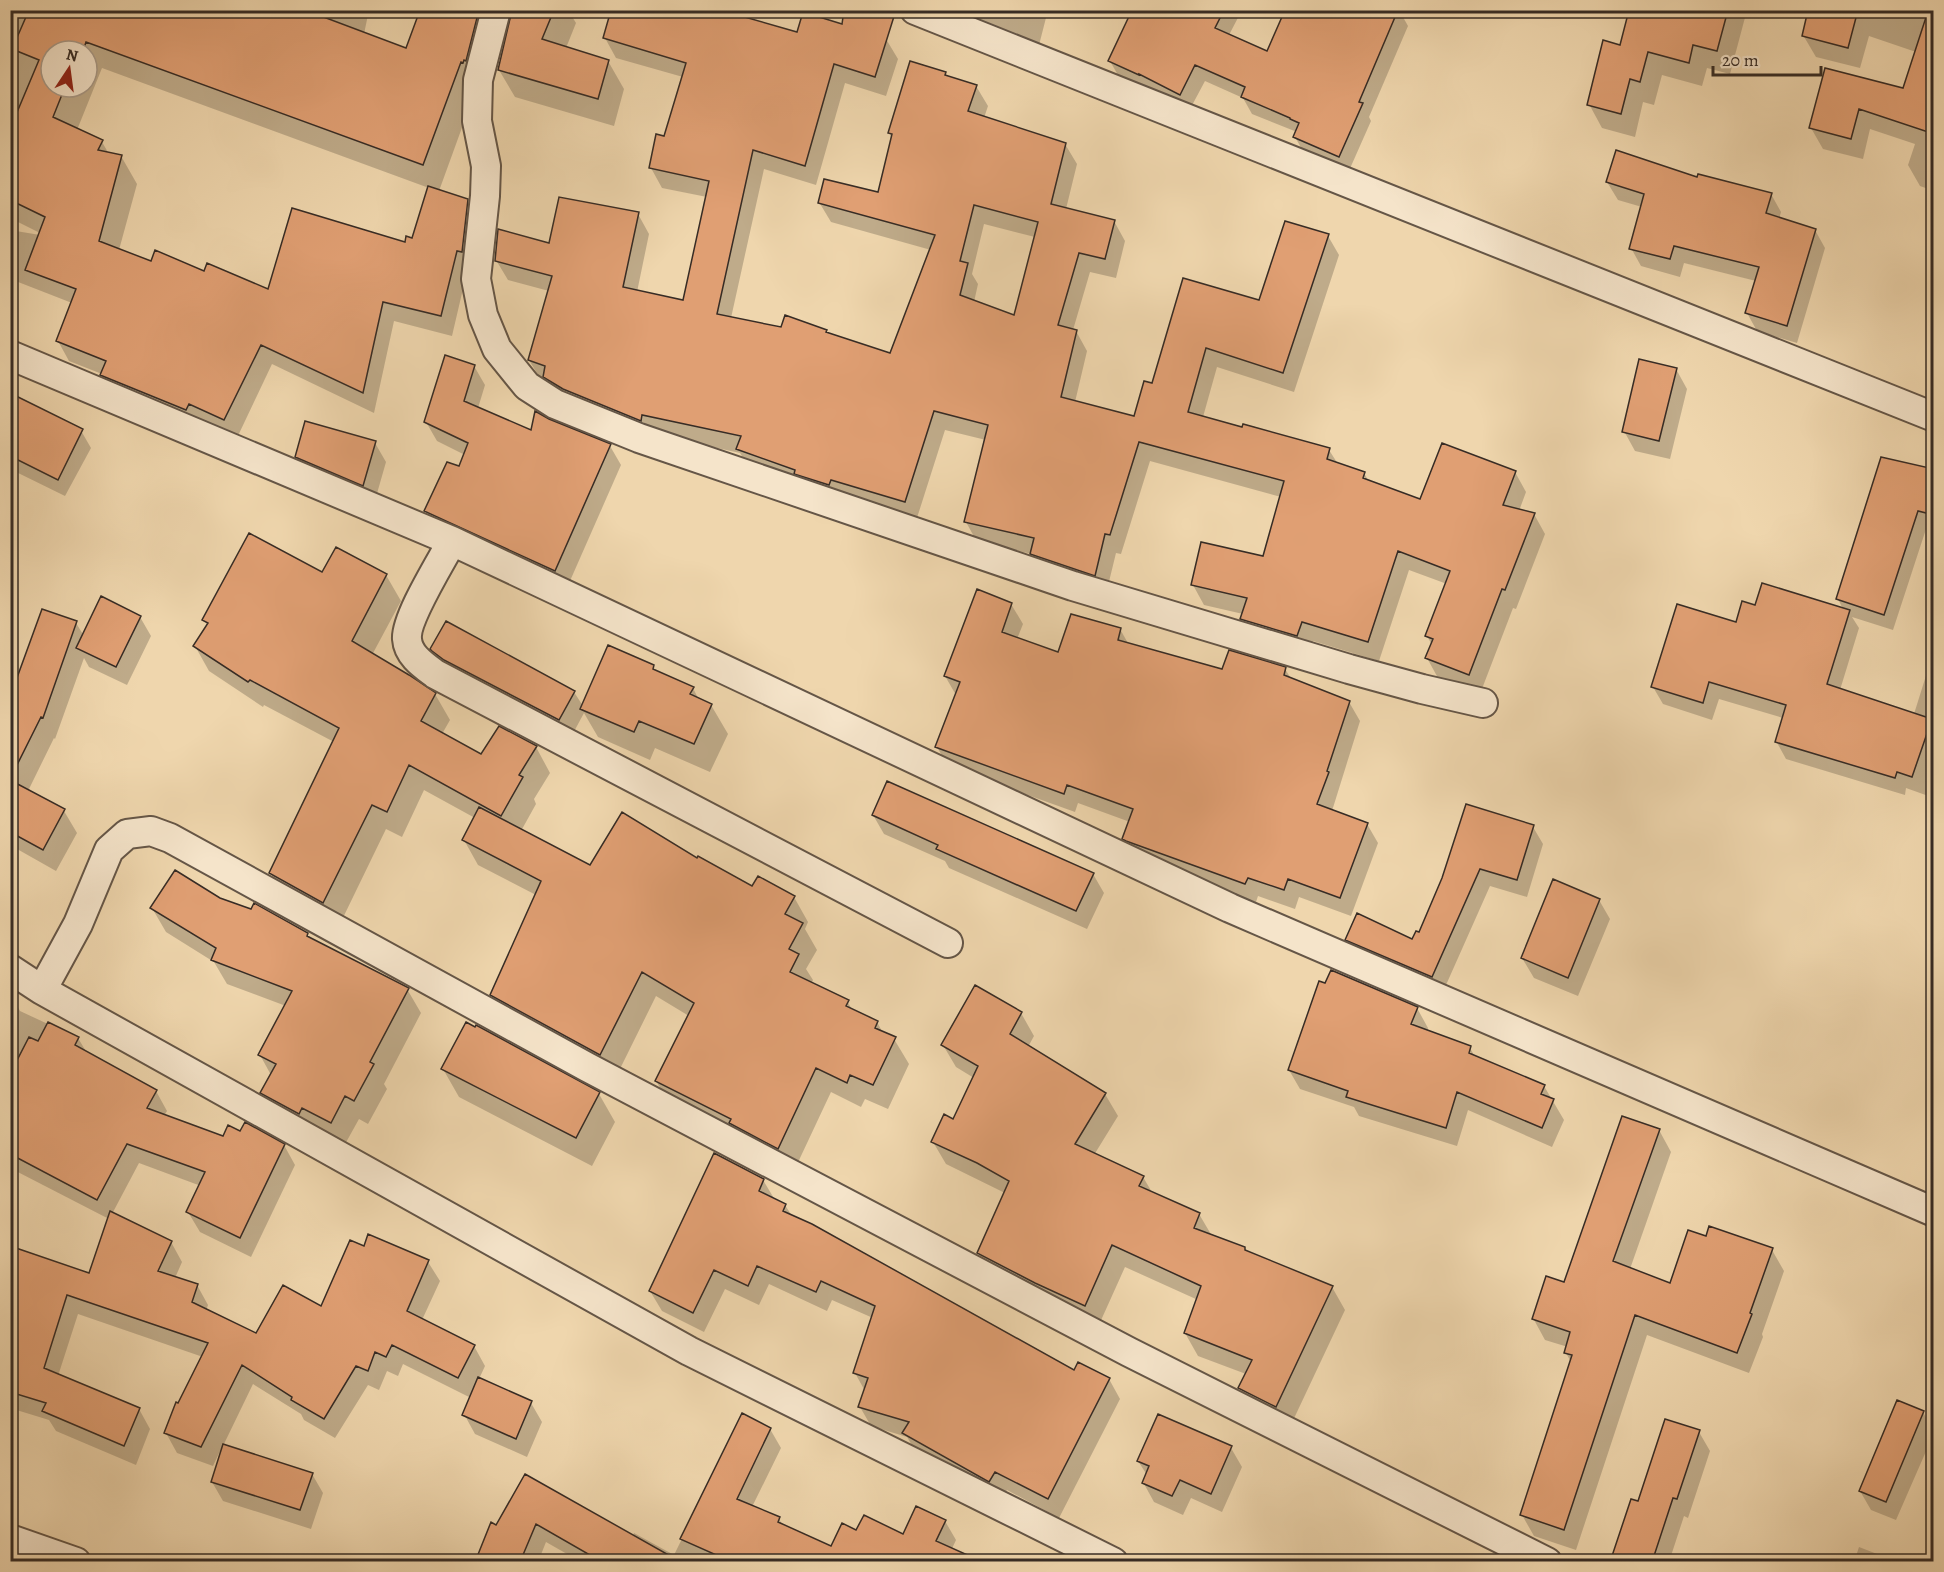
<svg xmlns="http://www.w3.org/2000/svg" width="1944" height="1572" font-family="Alegreya,serif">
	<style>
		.shadow { fill: #0003; fill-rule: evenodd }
		.building { fill: #e09f73; stroke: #372c25; stroke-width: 1.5; fill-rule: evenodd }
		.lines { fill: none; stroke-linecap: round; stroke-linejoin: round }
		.street-casing { stroke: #655647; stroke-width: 32 }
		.street { stroke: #f5e4ca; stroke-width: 28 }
	</style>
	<rect width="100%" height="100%" fill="#efd6ad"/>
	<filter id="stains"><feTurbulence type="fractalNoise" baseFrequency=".00333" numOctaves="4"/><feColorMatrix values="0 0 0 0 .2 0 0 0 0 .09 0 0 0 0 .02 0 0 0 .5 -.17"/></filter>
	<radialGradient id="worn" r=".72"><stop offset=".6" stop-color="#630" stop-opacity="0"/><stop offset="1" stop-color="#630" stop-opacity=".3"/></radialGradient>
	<path class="shadow" d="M 10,10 L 369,10 L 364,34 L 407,49 L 422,10 L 568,10 L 576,23 L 566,48 L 608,61 L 624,89 L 614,126 L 515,97 L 499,70 L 512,21 L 507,21 L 476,89 L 439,191 L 467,200 L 479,220 L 452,336 L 394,321 L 374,413 L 272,364 L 236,440 L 114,395 L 102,374 L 69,361 L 58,341 L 72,303 L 13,280 L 10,297 L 10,230 L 46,236 L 10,218 L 10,57 L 20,35 L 15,34 L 10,25 ZM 51,51 L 87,51 L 87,87 L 51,87 ZM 102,68 L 429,188 L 413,239 L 406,244 L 269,291 L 205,273 L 151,263 L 119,250 L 137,184 L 121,156 L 109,154 L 102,142 L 77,130 Z
		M 605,10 L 734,10 L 738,17 L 798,34 L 886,39 L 898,59 L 886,96 L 845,83 L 816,185 L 764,169 L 731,318 L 782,329 L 826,332 L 828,334 L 891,354 L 931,250 L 831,222 L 819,202 L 879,194 L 892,138 L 889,132 L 945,73 L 948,77 L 976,86 L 988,106 L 984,118 L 1065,144 L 1077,164 L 1066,209 L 1114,221 L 1125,241 L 1116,278 L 1090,272 L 1073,330 L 1076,331 L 1087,351 L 1075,402 L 1135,418 L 1153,385 L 1260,302 L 1328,236 L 1339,255 L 1294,392 L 1217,367 L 1203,417 L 1329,450 L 1338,464 L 1364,473 L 1369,482 L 1421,501 L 1515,472 L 1526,492 L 1519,511 L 1534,514 L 1545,534 L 1516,609 L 1513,608 L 1480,694 L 1438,678 L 1427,658 L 1432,645 L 1427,636 L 1447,584 L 1409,570 L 1379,661 L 1313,641 L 1308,655 L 1253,639 L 1241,619 L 1243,614 L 1204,605 L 1193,585 L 1264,558 L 1281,497 L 1150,461 L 1121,554 L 1116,553 L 1106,594 L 1043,573 L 1032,554 L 977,542 L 966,522 L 986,440 L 945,430 L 916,521 L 749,468 L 740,453 L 653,434 L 556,396 L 548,383 L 541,380 L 529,360 L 549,291 L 508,280 L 496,260 L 551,245 L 638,214 L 649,234 L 637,292 L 684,302 L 707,197 L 662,188 L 651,168 L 665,138 L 683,77 L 616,58 L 605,38 L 612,13 ZM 984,224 L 1035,237 L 1015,317 L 974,302 L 978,284 L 972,274 Z
		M 937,10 L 1048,10 L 1038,49 Z
		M 1101,10 L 1242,10 L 1229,35 L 1268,53 L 1286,10 L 1399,10 L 1408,26 L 1369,117 L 1371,121 L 1348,173 L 1304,153 L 1295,137 L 1297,132 L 1252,114 L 1243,98 L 1205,81 L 1189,111 L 1119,77 L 1110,61 L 1130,17 Z
		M 1631,10 L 1747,10 L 1730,74 L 1707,68 L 1702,86 L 1662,75 L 1654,105 L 1643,102 L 1635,137 L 1602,128 L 1589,104 L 1621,47 Z
		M 1810,10 L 1934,11 L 1934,191 L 1920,186 L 1908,165 L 1915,144 L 1870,129 L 1863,159 L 1823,149 L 1811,128 L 1904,89 L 1916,52 L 1869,36 L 1860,68 L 1816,57 L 1803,35 Z
		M 1698,179 L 1771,194 L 1781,212 L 1779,219 L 1815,230 L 1825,248 L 1797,343 L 1757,331 L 1747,313 L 1756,281 L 1684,263 L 1680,277 L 1641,266 L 1631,248 L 1642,207 L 1618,200 L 1607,182 Z
		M 474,366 L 485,385 L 478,408 L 532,432 L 548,421 L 610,446 L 621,465 L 566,590 L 437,530 L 426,511 L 460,468 L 465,455 L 437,441 L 426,422 Z
		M 1676,369 L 1687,389 L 1670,459 L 1635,451 L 1624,431 Z
		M 10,394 L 80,429 L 91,448 L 65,496 L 10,469 Z
		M 375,443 L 386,462 L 374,504 L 307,476 L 296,457 Z
		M 1934,479 L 1934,528 L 1927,526 L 1893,630 L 1852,617 L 1859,628 L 1840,690 L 1914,714 L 1934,650 L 1934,798 L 1906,788 L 1905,795 L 1786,759 L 1776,741 L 1783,718 L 1719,699 L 1712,720 L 1663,704 L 1653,687 L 1737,624 L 1756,607 L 1843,609 L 1838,599 Z
		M 323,574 L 386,575 L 401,601 L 372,655 L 435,694 L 450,720 L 442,734 L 482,756 L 536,747 L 550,773 L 534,799 L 536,804 L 521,831 L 590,867 L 697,860 L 753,888 L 794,897 L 808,922 L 805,929 L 817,950 L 806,969 L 813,980 L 811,984 L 847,1001 L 853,1011 L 877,1022 L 883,1033 L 894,1039 L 909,1064 L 888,1109 L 865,1099 L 861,1107 L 831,1092 L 793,1173 L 671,1106 L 656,1081 L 689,1016 L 656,996 L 615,1079 L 506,1020 L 491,995 L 536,895 L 478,865 L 464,840 L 475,818 L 424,790 L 402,837 L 386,829 L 338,928 L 285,899 L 271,873 L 334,742 L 264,705 L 263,707 L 209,671 L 195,646 L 208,626 L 204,620 Z
		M 10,595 L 15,603 L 10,612 Z
		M 1011,604 L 1023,624 L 1017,639 L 1059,654 L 1120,629 L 1129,645 L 1223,671 L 1285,669 L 1292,680 L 1349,702 L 1360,721 L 1332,811 L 1367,824 L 1378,843 L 1351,916 L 1299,897 L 1295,909 L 1258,896 L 1256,902 L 1139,860 L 1135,858 L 1124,839 L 1130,822 L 1078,803 L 1075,812 L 948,766 L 937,747 L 956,695 L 945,676 Z
		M 140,617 L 151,636 L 127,685 L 89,667 L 84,658 L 55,739 L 54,738 L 29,789 L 30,792 L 64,811 L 77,833 L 56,871 L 10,845 L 10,702 L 76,623 L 84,636 Z
		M 432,649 L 574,692 L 583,706 L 653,666 L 657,673 L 693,688 L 699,700 L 711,705 L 728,734 L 710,772 L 655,748 L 650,760 L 598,737 L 584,713 L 570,739 L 443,669 Z
		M 873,815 L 1093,874 L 1104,893 L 1087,929 L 949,868 L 945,861 L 884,834 Z
		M 1533,827 L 1543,844 L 1527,897 L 1490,886 L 1442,994 L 1357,957 L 1347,940 L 1413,941 L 1419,934 L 1444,878 Z
		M 219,900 L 307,934 L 310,939 L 407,989 L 421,1013 L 384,1084 L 387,1089 L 368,1124 L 359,1119 L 344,1146 L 276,1117 L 262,1093 L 271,1075 L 260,1055 L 286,1006 L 227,984 L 214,962 L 166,932 L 152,908 Z
		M 1599,900 L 1610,919 L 1578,996 L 1534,978 L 1522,958 Z
		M 10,993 L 20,1011 L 78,1038 L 87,1053 L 156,1091 L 167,1111 L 164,1116 L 224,1138 L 241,1133 L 284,1145 L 295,1165 L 251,1257 L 200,1232 L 188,1212 L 201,1186 L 139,1163 L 112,1214 L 171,1242 L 182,1262 L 175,1278 L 197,1285 L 208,1305 L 206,1311 L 257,1335 L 322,1308 L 364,1248 L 428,1262 L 440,1281 L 422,1320 L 474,1346 L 485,1366 L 479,1379 L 531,1403 L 542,1422 L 527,1457 L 475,1434 L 464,1414 L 471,1398 L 403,1364 L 398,1376 L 387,1371 L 379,1390 L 368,1385 L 335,1438 L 304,1420 L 301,1414 L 253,1384 L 223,1446 L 312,1474 L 323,1493 L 311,1529 L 223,1501 L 212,1482 L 223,1450 L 221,1449 L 213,1466 L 177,1453 L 166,1433 L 203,1357 L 78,1314 L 58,1376 L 139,1409 L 150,1429 L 136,1465 L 56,1431 L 49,1420 L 10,1408 L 10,1270 L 90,1275 L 109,1219 L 10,1168 Z
		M 1417,1008 L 1428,1028 L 1427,1032 L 1470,1048 L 1475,1057 L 1544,1086 L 1564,1120 L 1552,1147 L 1468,1110 L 1457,1146 L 1359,1116 L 1354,1107 L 1300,1089 L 1289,1070 Z
		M 1021,1013 L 1034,1036 L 1028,1047 L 1105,1094 L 1118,1116 L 1094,1155 L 1143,1177 L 1153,1194 L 1199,1214 L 1212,1236 L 1244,1248 L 1247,1252 L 1332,1287 L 1345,1310 L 1289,1429 L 1253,1411 L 1240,1388 L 1246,1374 L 1198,1356 L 1185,1333 L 1198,1300 L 1125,1267 L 1098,1327 L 991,1276 L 978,1253 L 1005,1193 L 946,1164 L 933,1142 L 954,1121 L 974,1078 L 956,1067 L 943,1045 Z
		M 476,1029 L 599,1094 L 615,1122 L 592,1166 L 459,1097 L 443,1069 Z
		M 1659,1130 L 1671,1152 L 1630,1269 L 1671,1285 L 1707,1238 L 1772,1250 L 1784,1271 L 1762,1334 L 1763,1337 L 1749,1373 L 1647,1335 L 1576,1550 L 1534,1536 L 1522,1515 L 1571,1362 L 1566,1353 L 1568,1347 L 1545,1340 L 1533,1318 L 1565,1284 Z
		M 763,1180 L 775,1200 L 785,1205 L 792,1216 L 1074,1372 L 1109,1379 L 1120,1399 L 1059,1518 L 1007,1490 L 1001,1500 L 916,1452 L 907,1437 L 871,1426 L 860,1407 L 865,1391 L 855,1373 L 873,1318 L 832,1300 L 827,1311 L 769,1284 L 759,1305 L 725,1289 L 704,1332 L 662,1311 L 650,1291 Z
		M 1923,1412 L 1934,1433 L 1896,1520 L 1871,1510 L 1860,1491 Z
		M 743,1415 L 770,1429 L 781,1448 L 752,1507 L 779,1519 L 783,1526 L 832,1548 L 857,1532 L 904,1536 L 945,1521 L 956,1540 L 949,1555 L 953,1562 L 581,1562 L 546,1542 L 538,1562 L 476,1562 L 525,1476 L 633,1536 L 634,1533 L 674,1555 Z
		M 1699,1432 L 1710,1451 L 1688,1518 L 1684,1516 L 1669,1562 L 1612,1562 L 1639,1503 Z
		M 1231,1448 L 1242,1467 L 1222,1512 L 1191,1498 L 1183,1515 L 1154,1502 L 1143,1482 L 1147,1475 L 1138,1461 Z
		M 1859,1547 L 1898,1562 L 1854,1562 Z"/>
	<path class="building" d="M 29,10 L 305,10 L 406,48 L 420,10 L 479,10 L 466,61 L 464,60 L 463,63 L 461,62 L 423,165 L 86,42 L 83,51 L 51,51 L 51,87 L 65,87 L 53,117 L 103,140 L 98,150 L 122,155 L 99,241 L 151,261 L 155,250 L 204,271 L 207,263 L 268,289 L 292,208 L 405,242 L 406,236 L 412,238 L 428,186 L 468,199 L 462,252 L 457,251 L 441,316 L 383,302 L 363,393 L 261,345 L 224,420 L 189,404 L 186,410 L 100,375 L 106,361 L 56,341 L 76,289 L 25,270 L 45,217 L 10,200 L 10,129 L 39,60 L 12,49 Z
		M 512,10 L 554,10 L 542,39 L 609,60 L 598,99 L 498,70 Z
		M 611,10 L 720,10 L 797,32 L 803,12 L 842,24 L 844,10 L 896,10 L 875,77 L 834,64 L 805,166 L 753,150 L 717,314 L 781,327 L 785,315 L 827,330 L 826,332 L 890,353 L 935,235 L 818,203 L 824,179 L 878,192 L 892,134 L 888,133 L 910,61 L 946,72 L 945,75 L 977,85 L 968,111 L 1066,143 L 1051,204 L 1115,220 L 1105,259 L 1079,253 L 1058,325 L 1077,330 L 1061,397 L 1134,416 L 1144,381 L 1152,383 L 1183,278 L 1259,300 L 1285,221 L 1329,234 L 1283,373 L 1206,348 L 1188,412 L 1242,427 L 1243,424 L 1330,448 L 1327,459 L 1365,472 L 1363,478 L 1420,499 L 1442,443 L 1516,471 L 1503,505 L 1535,513 L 1505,590 L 1502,589 L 1469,675 L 1425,658 L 1433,639 L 1425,636 L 1450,571 L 1398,551 L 1368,642 L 1302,622 L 1297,636 L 1240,619 L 1247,598 L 1191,585 L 1201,542 L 1263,556 L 1284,481 L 1139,442 L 1110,535 L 1105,534 L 1095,576 L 1030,554 L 1034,538 L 964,522 L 988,425 L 934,411 L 905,502 L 831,480 L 829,485 L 794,474 L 795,470 L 736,449 L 741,436 L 642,415 L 641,421 L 563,389 L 543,377 L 545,366 L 528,360 L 552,276 L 495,261 L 498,229 L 549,243 L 559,197 L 639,212 L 623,287 L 683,300 L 709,181 L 649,168 L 656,134 L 664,136 L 686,63 L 603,38 ZM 974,205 L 1038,222 L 1014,315 L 960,295 L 968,263 L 960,261 Z
		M 1132,10 L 1224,10 L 1215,28 L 1267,51 L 1285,10 L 1398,10 L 1359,102 L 1363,103 L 1339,157 L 1293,137 L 1299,123 L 1290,119 L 1290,118 L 1241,97 L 1245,87 L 1195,65 L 1180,95 L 1139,74 L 1139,75 L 1108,61 Z
		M 1629,10 L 1728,10 L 1717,51 L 1693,45 L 1689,63 L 1648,52 L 1640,82 L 1630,79 L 1621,114 L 1587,105 L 1603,40 L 1620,45 Z
		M 1808,10 L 1858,10 L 1848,48 L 1802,36 Z
		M 1928,11 L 1934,12 L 1934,134 L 1859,109 L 1851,139 L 1809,128 L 1825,68 L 1903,88 Z
		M 1616,150 L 1697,177 L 1698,174 L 1772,193 L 1766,213 L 1816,229 L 1787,326 L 1745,313 L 1759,267 L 1674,246 L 1670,259 L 1629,249 L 1644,194 L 1606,182 Z
		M 445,355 L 475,365 L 464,401 L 531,430 L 535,411 L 549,419 L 611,444 L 555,571 L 424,511 L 447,462 L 459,466 L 468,443 L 424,422 Z
		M 1639,359 L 1677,368 L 1659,441 L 1622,432 Z
		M 10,393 L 83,429 L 58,480 L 10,456 Z
		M 305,421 L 376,441 L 363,486 L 295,457 Z
		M 1881,457 L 1934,469 L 1934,515 L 1918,511 L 1884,615 L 1836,599 Z
		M 249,533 L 322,572 L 336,547 L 387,574 L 352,641 L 409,675 L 436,693 L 421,721 L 481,754 L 499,726 L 537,746 L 519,775 L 523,777 L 501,816 L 409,765 L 387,812 L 372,805 L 323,903 L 269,873 L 339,728 L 250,680 L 248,682 L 193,646 L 208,623 L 202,620 Z
		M 1762,583 L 1850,610 L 1827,684 L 1932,719 L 1912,777 L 1897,772 L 1895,778 L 1775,742 L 1786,705 L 1709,682 L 1703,703 L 1651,687 L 1677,604 L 1736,622 L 1742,601 L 1755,605 Z
		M 977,589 L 1012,603 L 1002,632 L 1058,652 L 1071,614 L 1121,628 L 1118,640 L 1222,669 L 1229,650 L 1286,667 L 1284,675 L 1350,701 L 1327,771 L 1329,772 L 1317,804 L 1368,823 L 1340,898 L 1288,879 L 1284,890 L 1248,878 L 1245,884 L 1126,841 L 1122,839 L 1133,809 L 1067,785 L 1064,794 L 935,747 L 960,682 L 944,676 Z
		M 101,596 L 141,616 L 116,667 L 76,648 Z
		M 42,609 L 77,621 L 43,718 L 41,717 L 10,779 L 10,697 Z
		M 446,621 L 575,691 L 559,720 L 444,660 L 432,651 L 430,649 Z
		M 608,645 L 654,665 L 653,669 L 694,687 L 690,694 L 712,704 L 694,744 L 639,721 L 634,732 L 580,709 Z
		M 10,780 L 65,809 L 43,850 L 10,832 Z
		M 887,781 L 1094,873 L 1076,911 L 936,849 L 938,845 L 872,815 Z
		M 1466,804 L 1534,825 L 1517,880 L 1480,869 L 1432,977 L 1345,940 L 1357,913 L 1412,939 L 1416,931 L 1419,932 L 1442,878 Z
		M 479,807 L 590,865 L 622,812 L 697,858 L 698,856 L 752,886 L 758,876 L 795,896 L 785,914 L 803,923 L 789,949 L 799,954 L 790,972 L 849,1000 L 846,1006 L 878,1021 L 875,1028 L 896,1037 L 873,1085 L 850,1075 L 847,1083 L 816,1068 L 778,1149 L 729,1123 L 731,1119 L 655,1081 L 694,1003 L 642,972 L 600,1055 L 490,995 L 541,881 L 462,840 Z
		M 175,870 L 220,898 L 251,909 L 254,903 L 308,933 L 307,936 L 409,988 L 370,1062 L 374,1064 L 354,1101 L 345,1096 L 331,1123 L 302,1108 L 299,1114 L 260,1093 L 276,1064 L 258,1055 L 292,991 L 211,960 L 216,948 L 150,908 Z
		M 1553,879 L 1600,899 L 1568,978 L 1521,958 Z
		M 1331,970 L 1418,1007 L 1411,1024 L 1471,1046 L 1469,1053 L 1545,1085 L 1541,1094 L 1554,1099 L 1542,1128 L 1457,1092 L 1446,1128 L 1346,1097 L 1348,1091 L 1288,1070 L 1319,981 L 1325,983 Z
		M 975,985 L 1022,1012 L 1010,1034 L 1106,1093 L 1075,1144 L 1144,1176 L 1139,1186 L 1200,1213 L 1194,1228 L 1245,1247 L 1245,1250 L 1333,1286 L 1276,1407 L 1238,1388 L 1252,1360 L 1184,1333 L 1201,1286 L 1112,1245 L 1085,1306 L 1035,1283 L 977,1253 L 1009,1181 L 977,1163 L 931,1142 L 944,1114 L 953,1119 L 978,1066 L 941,1045 Z
		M 48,1022 L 79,1037 L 75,1045 L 157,1090 L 147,1108 L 223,1136 L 228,1125 L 240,1131 L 245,1122 L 285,1144 L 240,1238 L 186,1212 L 205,1172 L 127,1144 L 97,1200 L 10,1154 L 10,1074 L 29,1037 L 38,1041 Z
		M 466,1022 L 475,1027 L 476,1025 L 600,1092 L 576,1138 L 441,1069 Z
		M 1622,1116 L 1660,1129 L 1613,1261 L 1670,1283 L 1688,1230 L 1706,1236 L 1709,1226 L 1773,1248 L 1750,1313 L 1752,1314 L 1737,1353 L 1635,1315 L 1564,1530 L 1520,1515 L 1572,1355 L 1564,1353 L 1570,1332 L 1532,1319 L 1546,1276 L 1564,1282 Z
		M 714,1153 L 764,1179 L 759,1191 L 786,1204 L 783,1211 L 812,1224 L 1074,1370 L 1078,1362 L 1110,1378 L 1048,1499 L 995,1472 L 989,1482 L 902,1433 L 909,1422 L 858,1407 L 868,1378 L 853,1373 L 875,1306 L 821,1281 L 816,1292 L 757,1266 L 748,1286 L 714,1270 L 693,1313 L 649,1291 Z
		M 110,1211 L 172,1241 L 158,1271 L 198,1284 L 192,1302 L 256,1333 L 283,1285 L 321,1306 L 350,1240 L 364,1246 L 368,1234 L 429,1260 L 407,1311 L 475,1345 L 458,1378 L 392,1345 L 386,1357 L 375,1352 L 368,1371 L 356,1366 L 324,1419 L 291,1400 L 292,1397 L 242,1365 L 201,1447 L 164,1433 L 176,1402 L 178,1403 L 208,1343 L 67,1295 L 44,1368 L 140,1408 L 124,1446 L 42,1411 L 46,1403 L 10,1392 L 10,1265 L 16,1248 L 89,1273 Z
		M 478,1377 L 532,1401 L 516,1439 L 462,1415 Z
		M 1897,1400 L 1924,1411 L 1886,1502 L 1859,1491 Z
		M 742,1413 L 771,1428 L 737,1499 L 780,1517 L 778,1522 L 831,1546 L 842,1523 L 856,1530 L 864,1515 L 903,1534 L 916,1506 L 946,1520 L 936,1541 L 983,1562 L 732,1562 L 680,1539 Z
		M 1158,1414 L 1232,1446 L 1211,1494 L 1180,1480 L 1172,1496 L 1142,1483 L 1149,1466 L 1137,1461 Z
		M 1665,1419 L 1700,1430 L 1677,1499 L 1673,1498 L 1652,1562 L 1610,1562 L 1631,1499 L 1638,1501 Z
		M 223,1444 L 313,1473 L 300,1510 L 211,1482 Z
		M 525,1474 L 681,1562 L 602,1562 L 536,1524 L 520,1562 L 475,1562 L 491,1522 L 496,1525 Z"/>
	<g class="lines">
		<g class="street-casing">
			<path id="street" d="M 496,10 L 478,80 L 477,121 L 486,166 L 485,196 L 476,279 L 483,315 L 497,349 L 527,386 L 555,404 L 639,438 L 1073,586 L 1349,669 L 1422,689 L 1483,703
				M 915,10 L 1934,417
				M 10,355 L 452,541 C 441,562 405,619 407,639 C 408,655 423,665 435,674 L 948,943
				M 452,541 L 1230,908 L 1934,1212
				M 10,969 L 42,990 L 689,1351 L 1113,1562
				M 42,990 L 78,924 L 109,850 L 127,834 L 151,831 L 170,838 L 587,1067 L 1129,1352 L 1547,1562
				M 10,1539 L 76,1562"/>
		</g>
		<use href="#street" class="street"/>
	</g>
	<rect width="1944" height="1572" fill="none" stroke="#efd6ad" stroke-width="36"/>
	<rect x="12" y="12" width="1920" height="1548" fill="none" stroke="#372c25" stroke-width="3"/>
	<rect x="18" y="18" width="1908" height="1536" fill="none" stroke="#372c25" stroke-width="1.5"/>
	<g transform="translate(69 69) rotate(13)"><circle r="28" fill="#f5e4ca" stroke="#a99a88" stroke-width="1.5"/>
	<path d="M0-4.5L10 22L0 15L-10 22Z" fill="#8f2418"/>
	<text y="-9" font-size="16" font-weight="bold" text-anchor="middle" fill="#372c25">N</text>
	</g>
	<path d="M1713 66v9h108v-9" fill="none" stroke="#372c25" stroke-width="3"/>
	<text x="1722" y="66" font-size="18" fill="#372c25" stroke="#f5e4ca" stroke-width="4.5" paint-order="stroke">20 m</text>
	<rect width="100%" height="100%" filter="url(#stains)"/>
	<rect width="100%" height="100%" fill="url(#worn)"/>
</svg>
